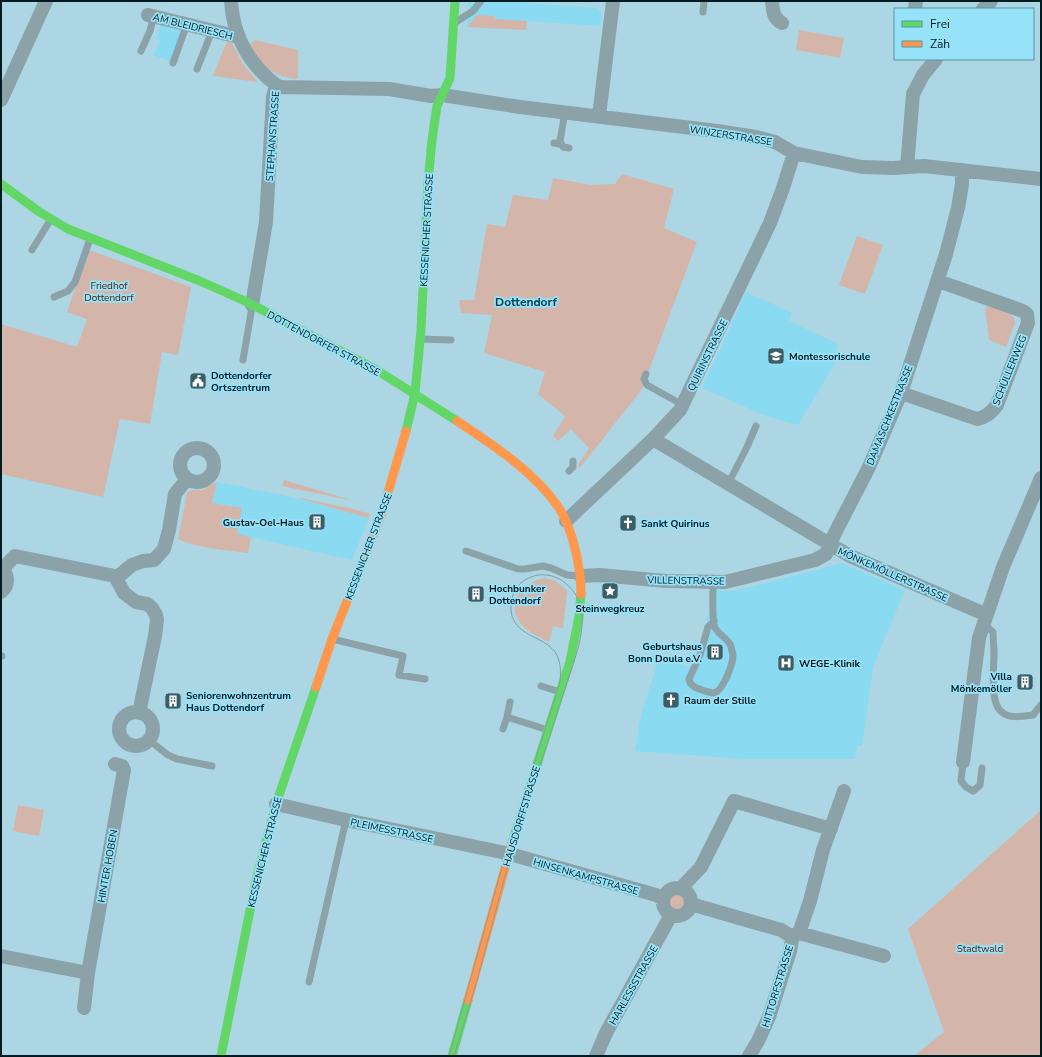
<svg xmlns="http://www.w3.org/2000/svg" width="1042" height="1057" font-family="'Nunito Sans',sans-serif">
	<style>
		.built { fill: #8adaf2 }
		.green { fill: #d4b5aa }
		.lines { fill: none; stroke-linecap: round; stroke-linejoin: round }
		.lane { stroke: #8ca2a9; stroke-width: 7 }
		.street { stroke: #8ca2a9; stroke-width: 14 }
		.fast { stroke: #63d668; stroke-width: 9 }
		.slow { stroke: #ff974d; stroke-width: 9 }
		.tram { stroke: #859ea6; stroke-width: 1 }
		.labels { text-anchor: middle; stroke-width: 3.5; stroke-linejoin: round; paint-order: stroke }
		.street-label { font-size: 10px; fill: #001a22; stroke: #96e2f9 }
		.park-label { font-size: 10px; fill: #581901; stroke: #96e2f9 }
		.poi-label { font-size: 10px; font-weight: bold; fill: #001a22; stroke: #96e2f9; text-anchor: start }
		.quarter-label { font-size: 12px; font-weight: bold; fill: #084351; stroke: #96e2f9 }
	</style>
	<rect width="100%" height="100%" fill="#acd6e3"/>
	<path class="built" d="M 468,1 L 527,1 L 527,3 L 597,8 L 601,12 L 602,18 L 600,26 L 527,21 L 526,30 L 467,27 Z
		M 162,21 L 182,28 L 170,61 L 153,55 L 161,41 L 156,39 Z
		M 746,292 L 792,313 L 789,321 L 838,344 L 834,365 L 798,425 L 764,415 L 702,388 L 731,326 L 732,320 L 734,319 Z
		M 217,482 L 301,499 L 369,518 L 352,560 L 237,534 L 212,503 Z
		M 842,563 L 905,590 L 873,667 L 862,746 L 857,746 L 855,759 L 745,759 L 635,751 L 641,715 L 659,658 L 696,669 L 714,590 L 735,591 Z"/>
	<path class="green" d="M 477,15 L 495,16 L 495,19 L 527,21 L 526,30 L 467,27 Z
		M 799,30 L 844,38 L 840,58 L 796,50 Z
		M 255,40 L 298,50 L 298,79 C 278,78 254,65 251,43 Z
		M 227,41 L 232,43 L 243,64 L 258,82 L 213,76 Z
		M 622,174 L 674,189 L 664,228 L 697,242 L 642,389 L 580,468 L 578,465 L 589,448 L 571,429 L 558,441 L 553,436 L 565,416 L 538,394 L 545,372 L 484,353 L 492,315 L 461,313 L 459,300 L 474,300 L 487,224 L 505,227 L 513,195 L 548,200 L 553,178 L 591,185 L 615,184 Z
		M 857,236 L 883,245 L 865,294 L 839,285 Z
		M 89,250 L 191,287 L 178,355 L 162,352 L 150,424 L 120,419 L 103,497 L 1,474 L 1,324 L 77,347 L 87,319 L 67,312 Z
		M 987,305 L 1009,313 L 1014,318 L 1015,323 L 1006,347 L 989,340 L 985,309 Z
		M 284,480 L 354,501 L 282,486 Z
		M 217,482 L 212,503 L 242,508 L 237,534 L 251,537 L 248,553 C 227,550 196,548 178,539 L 187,493 L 191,490 L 202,490 Z
		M 301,498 L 353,509 L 370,514 L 369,518 L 301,499 Z
		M 545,578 L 556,581 L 567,591 L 563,628 L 553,626 L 549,642 C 541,638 532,634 525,628 C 503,608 519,582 545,578 Z
		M 18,805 L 44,810 L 39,836 L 13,831 Z
		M 1041,810 L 1041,1056 L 914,1056 L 944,1032 L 908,929 Z
		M670 902a8 8 0 1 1 16 0a8 8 0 1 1-16 0Z"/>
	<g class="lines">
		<path class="lane" d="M 703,12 L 704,1
			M 456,22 L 473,11 L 481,1
			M 141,51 L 150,31 L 154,16
			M 173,63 L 187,24
			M 197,69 L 212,31
			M 560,141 L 563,147 L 569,148
			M 554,143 L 559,144 L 560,141 L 565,112
			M 32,250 L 51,219
			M 54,297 L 68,291 L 75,282 L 90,239
			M 420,339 L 451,340
			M 243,360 L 252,307
			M 646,374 L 644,379 L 647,385 L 683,405
			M 569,471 L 573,467 L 573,461
			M 728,484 L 747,447 L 756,426
			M 466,551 L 518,569 L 525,569 L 543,566 L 551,568 L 567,575 L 579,576
			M 713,582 C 713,596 712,611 714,625 C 715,633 727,637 731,646 C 731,649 733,653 733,655 C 733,664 723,691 714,693 C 711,693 705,691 702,690 C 696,688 690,686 689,679 L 700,655 L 708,627 L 714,621
			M 984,624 L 993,632 C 993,639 994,646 994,654 C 994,668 989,705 1003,713 C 1011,719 1024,716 1033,715 L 1041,705
			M 332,639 L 403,656 L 399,675 L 425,679
			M 1,656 L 2,656
			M 541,686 L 560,692
			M 510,702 L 507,717 L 548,730
			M 503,729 L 507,717
			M 149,740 L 168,755 L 177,759 L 212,766
			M 963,762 L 961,781 L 966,787 L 973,791 L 980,785 L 982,768
			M 309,982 L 346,820"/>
		<path class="street" d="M 231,1 C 233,35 249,64 276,85
			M 772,1 C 773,11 773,18 782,23
			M 915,9 L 916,1
			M 983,9 L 991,1
			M 148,15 L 239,37
			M 1,100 L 46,1
			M 599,116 L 613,1
			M 907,167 L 913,94 L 923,75 L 936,59
			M 252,305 L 266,222 L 273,97 L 276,85 L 281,87 L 389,89 L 431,96 L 442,95 L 520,107 L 717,131 L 756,137 L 775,142 L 794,153 L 862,167 L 893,168 L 924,166 L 1041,179
			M 901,393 L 977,419 C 986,417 991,413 997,405 L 1028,323 L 1027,314 L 1023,311 L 938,281
			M 653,439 L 850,556 L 987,615
			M180 465a17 17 0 1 1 34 0a17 17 0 1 1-34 0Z
			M 566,521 L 653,439 L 680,410 L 770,223 L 783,188 L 794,153
			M 1,566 C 8,574 10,585 1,592
			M 3,568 L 15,556 L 115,576
			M 581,576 L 599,575 L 666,581 L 725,582 L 815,560 L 826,554 L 835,533 L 869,467 L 901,393 L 946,254 L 958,208 L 962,184 L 962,170
			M119 729a17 17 0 1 1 34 0a17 17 0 1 1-34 0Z
			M 139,713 L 155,636 L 157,620 L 156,615 L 152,608 L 147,604 L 136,602 L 124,593 L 115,576 L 120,575 L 132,565 L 143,561 L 154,560 L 164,549 L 169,530 L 175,494 L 187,479
			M 963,762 L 979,638 L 1003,567 L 1041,478
			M 276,804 L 346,820 L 506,853 L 656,895 L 663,899
			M663 902a14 14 0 1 1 28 0a14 14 0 1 1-28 0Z
			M 681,888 L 701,867 L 734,801 L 831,829
			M 691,904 L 781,930 L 791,936
			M 799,933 L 810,901 L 823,850 L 844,791
			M 791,936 L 799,933 L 884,956
			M 1,956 L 88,973
			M 84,1008 L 88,973 L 124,770 L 122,766 L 115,764
			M 596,1056 L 606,1033 L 671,915
			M 749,1056 L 758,1041 L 769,1017 L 790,951 L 792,940 L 791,936"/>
		<path class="fast" d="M 1,184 L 38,211 L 68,229 L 200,281 L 247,302 L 375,369 L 457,421
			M 406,431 L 415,393 L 421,330 L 428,182 L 432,140 L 437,106 L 450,78 L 455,1
			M 512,843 L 570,661 L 579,617 L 581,594
			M 221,1056 L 256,880 L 276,804 L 316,687
			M 452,1056 L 468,1000"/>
		<path class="slow" d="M 457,421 C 493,445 535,472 559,508 C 573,530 581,568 581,594
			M 316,687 L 332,639 L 382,513 L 406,431
			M 468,1000 L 512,843"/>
		<path class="tram" d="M 449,1056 L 506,853 L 560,682 C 561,671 561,661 555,652 C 543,636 519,637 512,616 C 510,608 511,600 514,592 C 519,582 528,577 538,575 C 547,574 556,576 564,582 C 587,600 584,623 578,649 L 511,854 L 478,977 L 454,1056"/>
	</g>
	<defs>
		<g id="school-square" transform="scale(0.9)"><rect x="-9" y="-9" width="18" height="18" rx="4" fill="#3c5c66" stroke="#96e2f9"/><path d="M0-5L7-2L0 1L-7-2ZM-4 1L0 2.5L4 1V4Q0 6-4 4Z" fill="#fff"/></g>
		<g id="civic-square" transform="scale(0.9)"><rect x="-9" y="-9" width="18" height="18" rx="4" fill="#3c5c66" stroke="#96e2f9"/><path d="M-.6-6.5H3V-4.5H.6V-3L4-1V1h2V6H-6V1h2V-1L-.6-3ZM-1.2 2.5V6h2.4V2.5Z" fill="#fff"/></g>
		<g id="building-square" transform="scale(0.9)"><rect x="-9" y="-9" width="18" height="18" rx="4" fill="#3c5c66" stroke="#96e2f9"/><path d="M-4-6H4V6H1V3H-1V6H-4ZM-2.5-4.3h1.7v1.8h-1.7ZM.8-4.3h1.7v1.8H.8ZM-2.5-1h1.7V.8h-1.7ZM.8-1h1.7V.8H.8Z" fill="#fff"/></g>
		<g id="church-square" transform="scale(0.9)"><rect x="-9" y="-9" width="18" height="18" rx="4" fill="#3c5c66" stroke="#96e2f9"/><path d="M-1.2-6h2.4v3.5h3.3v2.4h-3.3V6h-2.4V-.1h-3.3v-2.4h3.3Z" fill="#fff"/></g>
		<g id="sight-square" transform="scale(0.9)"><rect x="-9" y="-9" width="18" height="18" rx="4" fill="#3c5c66" stroke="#96e2f9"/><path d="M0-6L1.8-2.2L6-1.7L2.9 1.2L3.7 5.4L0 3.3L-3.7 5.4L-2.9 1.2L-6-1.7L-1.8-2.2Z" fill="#fff"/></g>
		<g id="hospital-square" transform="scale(0.9)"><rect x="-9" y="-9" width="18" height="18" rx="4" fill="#3c5c66" stroke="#96e2f9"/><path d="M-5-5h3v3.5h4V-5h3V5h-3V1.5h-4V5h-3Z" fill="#fff"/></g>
	</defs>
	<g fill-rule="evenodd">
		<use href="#school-square" x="776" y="356"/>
		<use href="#civic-square" x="198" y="381"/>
		<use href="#building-square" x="317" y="522"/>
		<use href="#church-square" x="628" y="523"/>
		<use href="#sight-square" x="610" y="591"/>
		<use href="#building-square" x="476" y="594"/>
		<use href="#building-square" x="715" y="652"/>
		<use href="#hospital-square" x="786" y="663"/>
		<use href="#building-square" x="1025" y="682"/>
		<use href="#church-square" x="671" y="700"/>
		<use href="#building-square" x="173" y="701"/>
	</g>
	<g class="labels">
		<g class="street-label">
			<text transform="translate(193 26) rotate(14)" y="4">AM BLEIDRIESCH</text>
			<text transform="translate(731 135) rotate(9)" y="4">WINZERSTRASSE</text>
			<text transform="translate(272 136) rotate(-86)" y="4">STEPHANSTRASSE</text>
			<text transform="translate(426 230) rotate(-87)" y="4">KESSENICHER STRASSE</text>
			<text transform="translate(324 343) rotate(28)" y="4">DOTTENDORFER STRASSE</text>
			<text transform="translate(707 355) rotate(-64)" y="4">QUIRINSTRASSE</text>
			<text transform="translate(1009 370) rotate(-68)" y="4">SCHÜLLERWEG</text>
			<text transform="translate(889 415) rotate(-68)" y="4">DAMASCHKESTRASSE</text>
			<text transform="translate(368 546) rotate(-69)" y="4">KESSENICHER STRASSE</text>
			<text transform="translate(893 574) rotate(24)" y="4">MÖNKEMÖLLERSTRASSE</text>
			<text transform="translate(686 580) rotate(1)" y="4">VILLENSTRASSE</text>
			<text transform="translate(521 816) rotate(-73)" y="4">HAUSDORFFSTRASSE</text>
			<text transform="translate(392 830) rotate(12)" y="4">PLEIMESSTRASSE</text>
			<text transform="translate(264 852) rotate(-76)" y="4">KESSENICHER STRASSE</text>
			<text transform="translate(107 866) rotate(-80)" y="4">HINTER HOBEN</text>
			<text transform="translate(586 876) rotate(16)" y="4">HINSENKAMPSTRASSE</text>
			<text transform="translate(633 985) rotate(-61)" y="4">HARLESSSTRASSE</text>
			<text transform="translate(777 986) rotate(-73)" y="4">HITTORFSTRASSE</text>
		</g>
		<g class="park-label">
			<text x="109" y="289">Friedhof<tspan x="109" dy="12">Dottendorf</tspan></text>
			<text x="980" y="952">Stadtwald</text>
		</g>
		<g class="poi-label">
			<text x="789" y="360">Montessorischule</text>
			<text x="211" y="379">Dottendorfer<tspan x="211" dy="12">Ortszentrum</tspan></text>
			<text x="304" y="526" text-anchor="end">Gustav-Oel-Haus</text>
			<text x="641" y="527">Sankt Quirinus</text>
			<text x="489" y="592">Hochbunker<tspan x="489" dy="12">Dottendorf</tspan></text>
			<text x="610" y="612" text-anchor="middle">Steinwegkreuz</text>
			<text x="702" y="650" text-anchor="end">Geburtshaus<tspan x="702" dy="12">Bonn Doula e.V.</tspan></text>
			<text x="799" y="667">WEGE-Klinik</text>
			<text x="1012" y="680" text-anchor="end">Villa<tspan x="1012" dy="12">Mönkemöller</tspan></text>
			<text x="186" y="699">Seniorenwohnzentrum<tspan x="186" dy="12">Haus Dottendorf</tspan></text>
			<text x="684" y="704">Raum der Stille</text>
		</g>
		<g class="quarter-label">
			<text x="526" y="306">Dottendorf</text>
		</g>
	</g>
	<rect width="1042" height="1057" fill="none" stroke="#001a22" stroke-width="4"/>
	<rect x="894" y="8" width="140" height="52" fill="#96e2f9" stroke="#5a92a3"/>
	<rect x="902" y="21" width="20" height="6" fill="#63d668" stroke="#5a92a3"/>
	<text x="930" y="28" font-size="12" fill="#001a22">Frei</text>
	<rect x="902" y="41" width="20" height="6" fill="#ff974d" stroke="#5a92a3"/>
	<text x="930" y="48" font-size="12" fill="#001a22">Zäh</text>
</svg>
